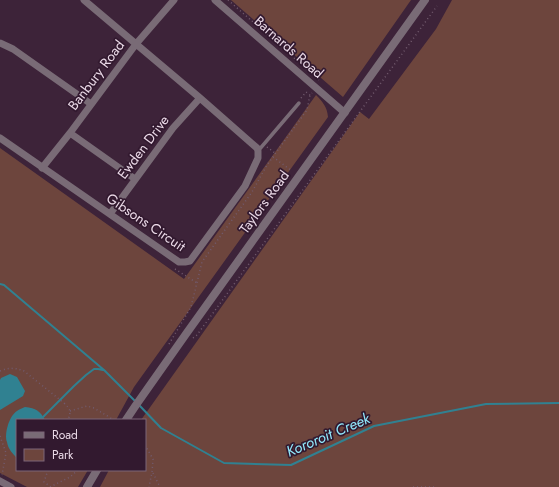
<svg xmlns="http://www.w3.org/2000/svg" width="559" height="487" font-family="Jost,sans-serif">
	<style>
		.green { fill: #6d453d }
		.water { fill: #308191 }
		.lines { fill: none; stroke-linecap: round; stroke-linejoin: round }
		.stream { stroke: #308191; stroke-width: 2 }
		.path { stroke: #725b6e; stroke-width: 1.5; stroke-dasharray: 1 3; stroke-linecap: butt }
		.service { stroke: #796b76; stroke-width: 3.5 }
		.minor { stroke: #796b76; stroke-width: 7 }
		.tertiary { stroke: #796b76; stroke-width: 8 }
		.labels { text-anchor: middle; stroke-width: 3.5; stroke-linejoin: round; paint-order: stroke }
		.street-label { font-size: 14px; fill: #ead9e7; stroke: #32192f }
		.water-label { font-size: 15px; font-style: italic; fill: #92eafd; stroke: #32192f }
	</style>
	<rect width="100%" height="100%" fill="#3d2339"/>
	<path class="green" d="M 231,0 L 411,0 L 343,97 Z
		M 452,0 L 559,0 L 559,487 L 100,487 L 109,470 L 145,470 L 145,420 L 141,420 L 360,112 L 369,119 L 436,29 Z
		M 316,95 C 323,102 327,107 328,117 L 134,387 L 116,420 L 17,420 L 17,470 L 88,470 L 78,487 L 27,487 L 0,473 L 0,148 L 184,279 Z"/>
	<path class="water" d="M 10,374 L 17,377 L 25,391 L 23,396 L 0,410 L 0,380 L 1,378 Z
		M 25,407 C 36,408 40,411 45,420 L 17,420 L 17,458 C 13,454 8,449 7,442 C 4,434 9,416 17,411 C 19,409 23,408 25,407 Z"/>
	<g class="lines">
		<path class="stream" d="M 0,284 L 4,285 L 104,370 L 136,402
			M 139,405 L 161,428 L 224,463 L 291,465 L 374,426 L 486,404 L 559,403
			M 43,417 L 74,386 L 86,375 L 94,369 L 98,369 L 103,370"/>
		<path class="path" d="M 228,0 L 319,80 L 319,81
			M 301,98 L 306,92 L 310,95
			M 267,147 L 275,153
			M 273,157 L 292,171
			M 175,269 L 197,283
			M 193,338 L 197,335 L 437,6
			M 169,344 L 191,307 L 202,262 L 252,192 L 267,165 L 307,110 L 310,95 L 312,93
			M 0,371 C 9,367 16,368 24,371 L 64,403 C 71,410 71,411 68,420
			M 70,411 L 87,406 L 94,408 L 114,420
			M 0,436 L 6,453 L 2,475
			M 145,445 L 153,459 L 152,472 L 149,487
			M 48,470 L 44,482 L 51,487
			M 153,473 L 160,487
			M 50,487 L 70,477 L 78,470
			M 413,487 L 434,487"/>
		<path class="service" d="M 258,151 L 299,103"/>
		<path class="minor" d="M 215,0 L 345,113
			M 0,43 L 13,49 L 91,104
			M 70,133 L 135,179
			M 0,138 L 179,262 L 185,262 L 190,261 L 245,186 L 258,158 L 258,151 L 257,148 L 200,98 L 84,0
			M 42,168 L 70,133 L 136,44 L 174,0
			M 110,214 L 173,128 L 200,98
			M 0,481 L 11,487"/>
		<path class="tertiary" d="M 126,420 L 136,405 L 186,334 L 425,0
			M 87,487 L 97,470"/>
	</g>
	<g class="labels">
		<g class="street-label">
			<text transform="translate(289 47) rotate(41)" y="5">Barnards Road</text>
			<text transform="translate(96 75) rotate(-53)" y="5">Banbury Road</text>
			<text transform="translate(143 147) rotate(-53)" y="5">Ewden Drive</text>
			<text transform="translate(264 202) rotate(-54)" y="5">Taylors Road</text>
			<text transform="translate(146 222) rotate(34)" y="5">Gibsons Circuit</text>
		</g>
		<g class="water-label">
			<text transform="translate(328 435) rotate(-23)" y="5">Kororoit Creek</text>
		</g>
	</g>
	<rect x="16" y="419" width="130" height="52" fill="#32192f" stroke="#7c6679"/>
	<rect x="24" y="432" width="20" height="6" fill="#796b76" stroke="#7c6679"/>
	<text x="52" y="439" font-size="12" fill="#ead9e7">Road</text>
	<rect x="24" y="449" width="20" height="12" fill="#6d453d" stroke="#7c6679"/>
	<text x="52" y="459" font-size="12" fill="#ead9e7">Park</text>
</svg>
